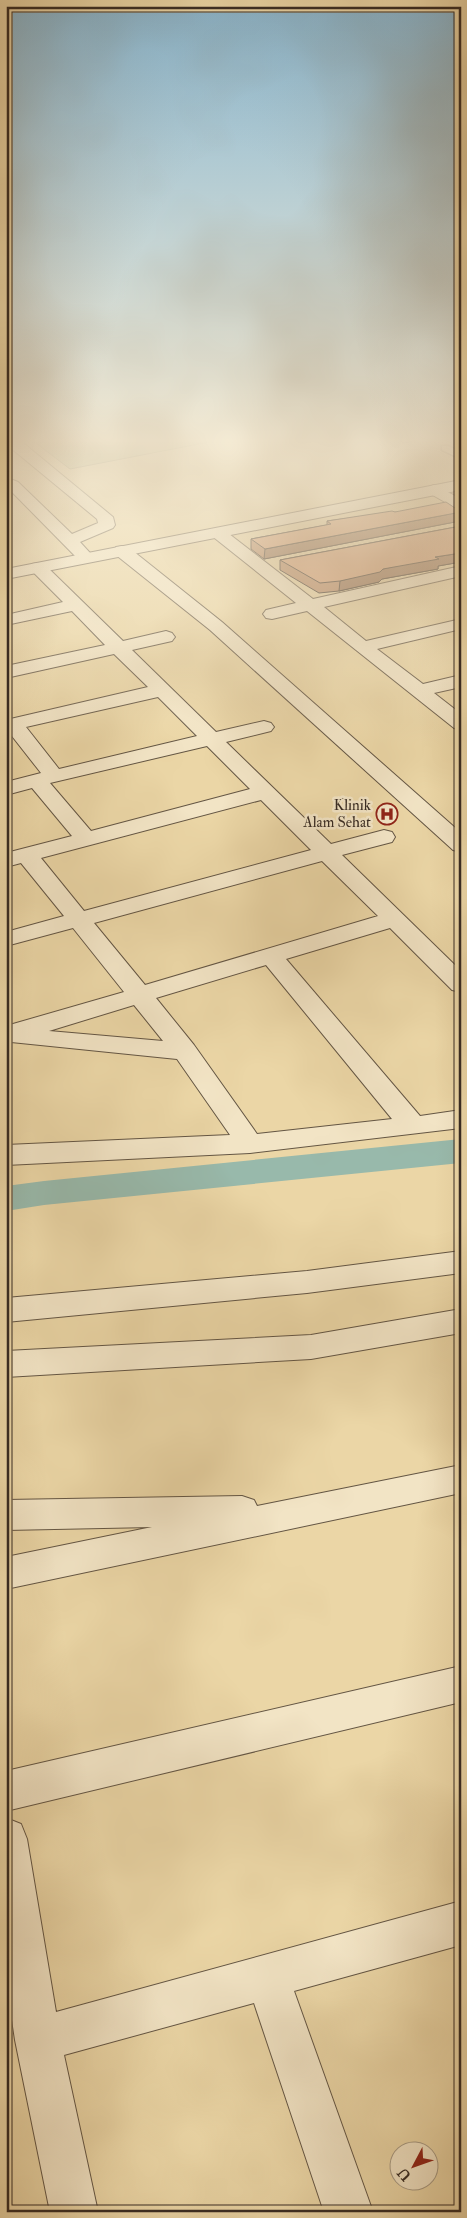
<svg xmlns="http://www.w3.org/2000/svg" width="467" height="2218" font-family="'IM FELL Double Pica',serif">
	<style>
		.green { fill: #b2bf8a; stroke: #747556 }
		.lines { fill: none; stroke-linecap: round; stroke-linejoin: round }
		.canal { fill: #98b9ab; fill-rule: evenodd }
		.service-casing { stroke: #645644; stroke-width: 3 }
		.minor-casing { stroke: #645644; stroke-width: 2 }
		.tertiary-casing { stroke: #645644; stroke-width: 2 }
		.service { fill: #f2e4c5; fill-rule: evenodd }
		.minor { fill: #f2e4c5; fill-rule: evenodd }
		.tertiary { fill: #f2e4c5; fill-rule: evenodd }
		.wall { fill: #bb8965; stroke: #372b23 }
		.shaded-wall { fill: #986f53; stroke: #372b23 }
		.building { fill: #d99f76; stroke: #372b23 }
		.labels { text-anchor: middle; stroke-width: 5; stroke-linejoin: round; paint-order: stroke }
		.far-poi-label { font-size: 15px; fill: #372b23; stroke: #f2e4c5; text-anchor: end }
	</style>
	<rect width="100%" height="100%" fill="#ebd6a6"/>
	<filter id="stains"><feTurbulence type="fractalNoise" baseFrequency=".004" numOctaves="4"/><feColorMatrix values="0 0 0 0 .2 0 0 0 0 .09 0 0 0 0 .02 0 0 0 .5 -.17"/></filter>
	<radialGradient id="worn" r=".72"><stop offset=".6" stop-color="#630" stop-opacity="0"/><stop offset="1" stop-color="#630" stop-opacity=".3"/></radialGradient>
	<path class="green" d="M 28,437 L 201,437 L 209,442 L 70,469 Z"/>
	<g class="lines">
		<path class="canal" d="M 461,1139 L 461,1163 L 44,1205 L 6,1211 L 6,1186 L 44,1181 Z"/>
		<g class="service-casing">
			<path id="service" d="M 442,446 L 448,446 L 461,452 L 461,459 L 442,450 Z"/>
		</g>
		<g class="minor-casing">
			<path id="minor" d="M 6,437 L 16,437 L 113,517 L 115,525 L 113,528 L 80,542 L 91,554 L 89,558 L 77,558 L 8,488 L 6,484 L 13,480 L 18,482 L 72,534 L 98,523 L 97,519 L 6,444 Z
				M 434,485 L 461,499 L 461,511 L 429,493 L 426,490 L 429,487 Z
				M 218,528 L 224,530 L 313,599 L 461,566 L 461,576 L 324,607 L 366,641 L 461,619 L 461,629 L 377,649 L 423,684 L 461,675 L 461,687 L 434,693 L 461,714 L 461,730 L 454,728 L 307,611 L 272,619 L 266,618 L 263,614 L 266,610 L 296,603 L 212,536 L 210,533 L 212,530 Z
				M 122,546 L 128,547 L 222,622 L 461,833 L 461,852 L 453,850 L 210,630 L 116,555 L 114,551 L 116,547 Z
				M 38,563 L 44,564 L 123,641 L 166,631 L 172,633 L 175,637 L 172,641 L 132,650 L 216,732 L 264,721 L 271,723 L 274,727 L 271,731 L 226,742 L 331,844 L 384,830 L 392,832 L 395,837 L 392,842 L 342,855 L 461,971 L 461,992 L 452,990 L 390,928 L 286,959 L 420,1116 L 461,1110 L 461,1128 L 250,1153 L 6,1165 L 6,1145 L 230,1135 L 177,1059 L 11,1042 L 6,1043 L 6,1026 L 124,992 L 73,928 L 6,946 L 6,932 L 64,916 L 21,863 L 6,867 L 6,853 L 72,836 L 32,788 L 6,795 L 6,782 L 41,773 L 8,731 L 6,732 L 6,720 L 148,687 L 114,654 L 6,678 L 6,666 L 105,645 L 72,611 L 6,625 L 6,615 L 63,602 L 29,568 L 32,564 ZM 158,697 L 197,736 L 59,769 L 26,727 ZM 207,746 L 250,789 L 91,831 L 50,783 ZM 261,800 L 311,850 L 84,911 L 41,858 ZM 322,861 L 378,916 L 145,985 L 94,923 ZM 266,965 L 392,1119 L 257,1134 L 194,1045 L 156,998 ZM 134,1005 L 163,1041 L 49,1031 Z
				M 461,1309 L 461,1333 L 311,1359 L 6,1377 L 6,1351 L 311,1335 Z
				M 461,1465 L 461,1493 L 6,1589 L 6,1557 L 152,1527 L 6,1530 L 6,1500 L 242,1496 L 254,1500 L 257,1506 Z
				M 461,1666 L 461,1702 L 6,1811 L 6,1771 Z
				M 6,1818 L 21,1824 L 27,1839 L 56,2012 L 461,1901 L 461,1945 L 294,1991 L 373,2212 L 324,2212 L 254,2003 L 64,2055 L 98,2212 L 50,2212 L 15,2040 L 6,1980 Z"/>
		</g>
		<g class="tertiary-casing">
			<path id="tertiary" d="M 461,480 L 461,490 L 6,579 L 6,569 Z
				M 461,1251 L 461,1273 L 307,1293 L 6,1322 L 6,1298 L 307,1271 Z"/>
		</g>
		<use href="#service" class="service"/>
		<use href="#minor" class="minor"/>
		<use href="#tertiary" class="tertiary"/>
	</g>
	<path class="wall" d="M 393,437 L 433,437 L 403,443 Z
		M 395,512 L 460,521 L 264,559 L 251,549 L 251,539 L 327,525 L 327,521 Z
		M 461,526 L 461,562 L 438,566 L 438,569 L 382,579 L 379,582 L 339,591 L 319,593 L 280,570 L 280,560 Z"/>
	<path class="shaded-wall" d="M 403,437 L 433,437 L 403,443 Z
		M 461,512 L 460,521 L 264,559 L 265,549 Z
		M 461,553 L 461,562 L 438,566 L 438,569 L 382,579 L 379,582 L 339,591 L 340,581 L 383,569 L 435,557 Z"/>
	<path class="building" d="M 446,502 L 461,512 L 265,549 L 251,539 L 331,524 L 327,521 L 392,511 L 395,512 Z
		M 461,526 L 461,553 L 435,557 L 439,559 L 383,569 L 380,572 L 340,581 L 320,583 L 280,560 Z"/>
	<linearGradient id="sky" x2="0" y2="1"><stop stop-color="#88b6d0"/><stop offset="0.59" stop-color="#f6edd7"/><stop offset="1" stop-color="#f6edd7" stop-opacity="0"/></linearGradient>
	<rect width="467" height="747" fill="url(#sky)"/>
	<defs>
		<g id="hospital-ring" transform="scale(1.125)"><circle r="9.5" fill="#f2e4c5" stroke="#8f2418" stroke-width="1.5"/><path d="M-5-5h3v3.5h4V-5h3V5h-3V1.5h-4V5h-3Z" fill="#8f2418"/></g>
	</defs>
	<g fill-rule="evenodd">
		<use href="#hospital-ring" x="387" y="814"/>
	</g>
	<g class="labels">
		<g class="far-poi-label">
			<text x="371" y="810">Klinik<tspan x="371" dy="17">Alam Sehat</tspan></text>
		</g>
	</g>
	<rect width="467" height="2218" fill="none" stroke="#ebd6a6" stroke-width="25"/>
	<rect x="8" y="8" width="452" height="2203" fill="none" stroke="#372b23" stroke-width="2.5"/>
	<rect x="12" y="12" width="442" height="2193" fill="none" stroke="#372b23"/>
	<g transform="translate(414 2166) rotate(229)"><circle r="24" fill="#f2e4c5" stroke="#a79a84"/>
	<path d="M0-4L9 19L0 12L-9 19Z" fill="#8f2418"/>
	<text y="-8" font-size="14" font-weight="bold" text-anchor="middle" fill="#372b23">U</text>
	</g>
	<rect width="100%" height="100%" filter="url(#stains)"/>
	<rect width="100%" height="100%" fill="url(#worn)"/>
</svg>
